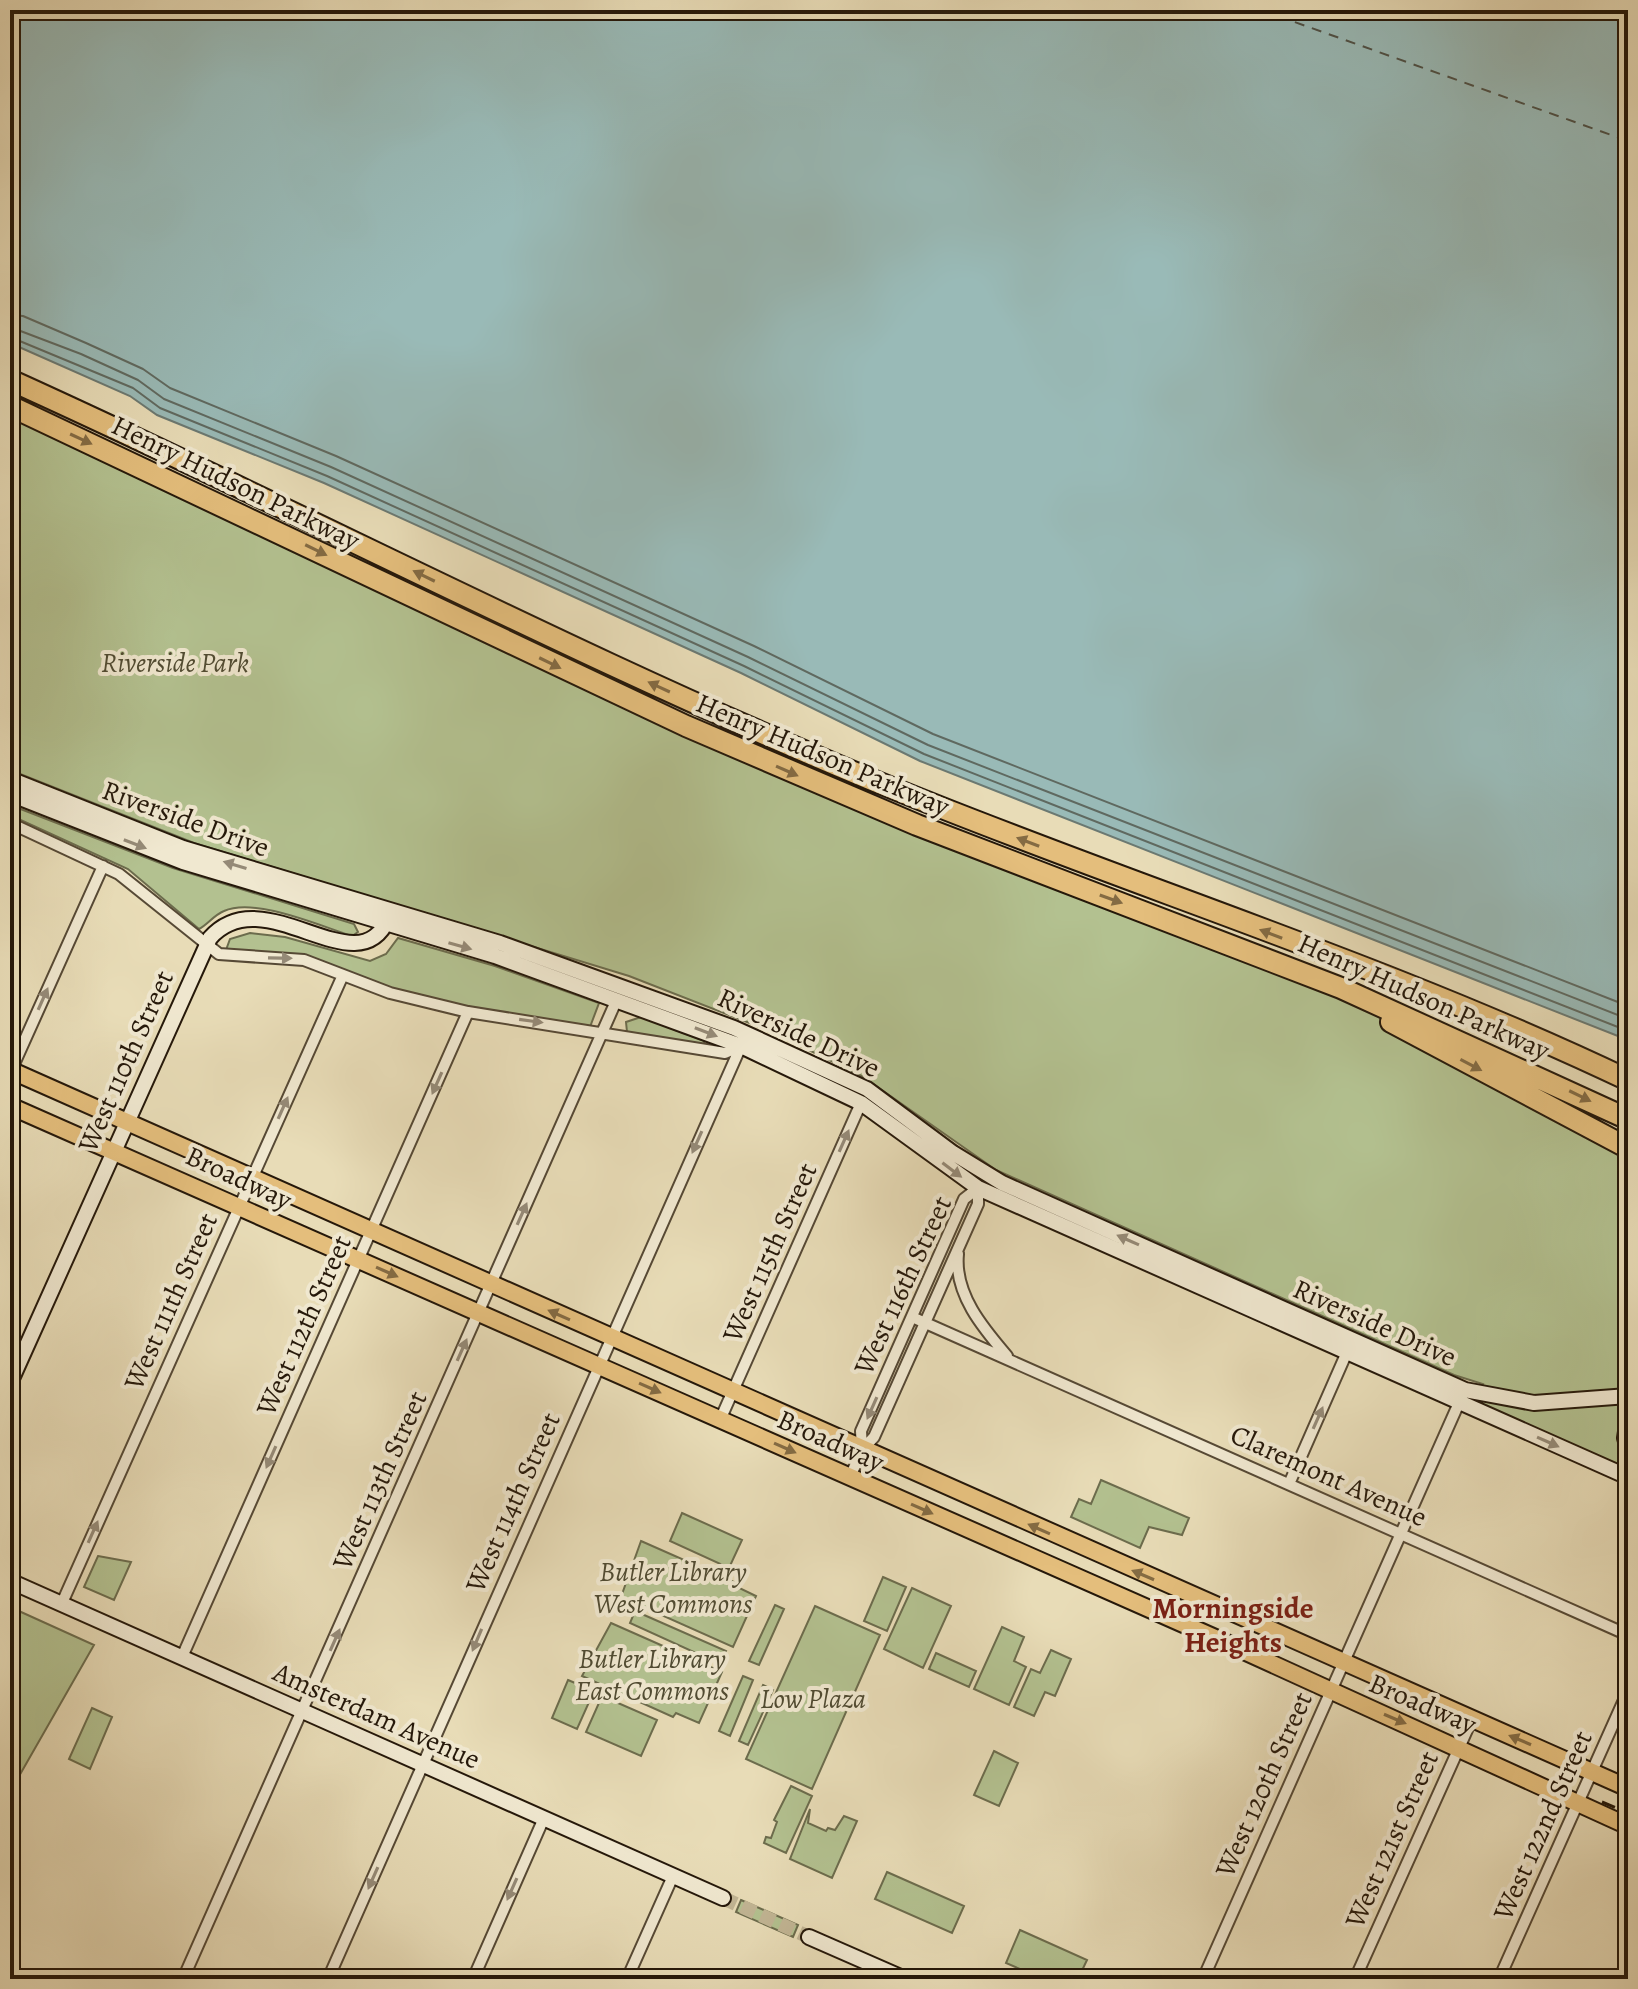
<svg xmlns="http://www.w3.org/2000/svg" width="1638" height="1989" font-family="Alegreya,serif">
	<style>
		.green { fill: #b3c190; stroke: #6c6c4d; stroke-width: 2 }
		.water { fill: #99bab7; stroke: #6b7972; stroke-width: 2 }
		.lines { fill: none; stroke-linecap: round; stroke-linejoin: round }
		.shore { stroke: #5f6960; stroke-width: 2 }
		.ferry { stroke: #4e5147; stroke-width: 2; stroke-dasharray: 10 8; stroke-linecap: butt }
		.secondary-tunnel { stroke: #c1b594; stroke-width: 14; stroke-dasharray: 14 7; stroke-linecap: butt }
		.street-casing { stroke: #564935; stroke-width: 14 }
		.secondary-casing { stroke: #25180a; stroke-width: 18 }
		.primary-casing { stroke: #25180a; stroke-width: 20 }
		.highway-casing { stroke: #25180a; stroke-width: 24 }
		.street { stroke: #f0e8d0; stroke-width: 10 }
		.secondary { stroke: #f0e8d0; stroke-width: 14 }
		.primary { stroke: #e4be7c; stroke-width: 16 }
		.highway { stroke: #e4be7c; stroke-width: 20 }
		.rail { stroke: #25180a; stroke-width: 3; stroke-dasharray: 14 14; stroke-linecap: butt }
		.oneway { fill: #846b43 }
		.oneway2 { fill: #958a77 }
		.labels { text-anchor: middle; stroke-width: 8; stroke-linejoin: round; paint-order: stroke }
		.street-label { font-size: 28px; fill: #25180a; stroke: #f0e8d0 }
		.park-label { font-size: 28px; font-style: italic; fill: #504b32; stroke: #f0e8d0 }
		.neighbourhood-label { font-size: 30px; font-weight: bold; fill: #7a1f14; stroke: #f0e8d0 }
	</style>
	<rect width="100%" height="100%" fill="#e8dcb7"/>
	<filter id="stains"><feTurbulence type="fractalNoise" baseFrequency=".0025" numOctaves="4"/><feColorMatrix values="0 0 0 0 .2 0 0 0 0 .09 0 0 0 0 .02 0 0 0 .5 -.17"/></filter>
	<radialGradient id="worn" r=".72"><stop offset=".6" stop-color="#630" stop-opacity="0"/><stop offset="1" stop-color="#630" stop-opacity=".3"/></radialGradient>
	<path class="green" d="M 10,406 L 562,669 L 1278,962 L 1628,1148 L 1628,1472 L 1474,1402 L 1483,1384 L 1454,1375 L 996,1170 L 862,1076 L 770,1031 L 629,976 L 194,843 L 10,770 Z
		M 18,808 L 173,868 L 354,924 L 358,932 L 352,936 C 320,926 255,897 224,911 C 214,915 207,925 199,929 L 128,869 L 14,817 Z
		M 250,933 L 285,937 L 370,961 L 386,954 L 398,938 L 495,966 L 599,1003 L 590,1027 L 486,1012 L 382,986 L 302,956 L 241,954 L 226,950 L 230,939 Z
		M 641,1017 L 705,1041 L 703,1045 L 627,1032 L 626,1022 Z
		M 1101,1480 L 1189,1518 L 1182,1535 L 1149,1527 L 1140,1548 L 1071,1517 L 1079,1499 L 1091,1504 Z
		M 682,1513 L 742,1540 L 729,1568 L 670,1541 Z
		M 641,1541 L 734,1582 L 733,1585 L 756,1596 L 733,1647 L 621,1597 Z
		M 98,1556 L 131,1562 L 114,1600 L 84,1587 Z
		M 883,1577 L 906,1587 L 887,1631 L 864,1621 Z
		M 912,1588 L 951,1606 L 923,1668 L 884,1649 Z
		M 775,1605 L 784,1609 L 759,1665 L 749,1661 Z
		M 815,1606 L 880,1635 L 812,1789 L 746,1759 Z
		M 10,1607 L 94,1645 L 10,1792 Z
		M 635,1611 L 726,1651 L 720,1664 L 630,1623 Z
		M 611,1623 L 722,1672 L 699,1723 L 676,1713 L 673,1717 L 582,1676 Z
		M 1002,1627 L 1024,1637 L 1014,1661 L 1026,1667 L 1009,1705 L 974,1689 Z
		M 1051,1650 L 1071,1659 L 1055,1696 L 1045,1692 L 1034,1716 L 1014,1707 L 1031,1669 L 1040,1673 Z
		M 936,1653 L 976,1671 L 969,1687 L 929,1669 Z
		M 743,1676 L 753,1680 L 730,1736 L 719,1731 Z
		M 568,1680 L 594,1691 L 577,1729 L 552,1718 Z
		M 763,1685 L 773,1690 L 748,1745 L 739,1741 Z
		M 602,1696 L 657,1720 L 641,1756 L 586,1732 Z
		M 92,1708 L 112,1717 L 90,1769 L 69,1759 Z
		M 994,1751 L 1018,1763 L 999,1806 L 974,1795 Z
		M 791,1786 L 812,1796 L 786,1853 L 764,1843 L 766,1837 L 771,1838 L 777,1822 L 774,1820 Z
		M 810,1809 L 808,1823 L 826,1831 L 828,1828 L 835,1830 L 844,1816 L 857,1821 L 832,1878 L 790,1859 Z
		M 887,1872 L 964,1906 L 952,1933 L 875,1899 Z
		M 741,1900 L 798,1925 L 793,1937 L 736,1912 Z
		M 1020,1930 L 1087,1960 L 1078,1979 L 1043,1979 L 1006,1963 Z"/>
	<path class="water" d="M 10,10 L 1628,10 L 1628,1040 L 920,761 L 741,673 L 324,483 L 157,415 L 130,396 L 10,343 Z"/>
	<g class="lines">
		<path class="shore" d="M 10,315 L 23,316 L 86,343 L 143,369 L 170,388 L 336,456 L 754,646 L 933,734 L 1628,1006
			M 10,327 L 81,354 L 138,380 L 164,399 L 331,467 L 748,657 L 928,745 L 1628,1019
			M 10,337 L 133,388 L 160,408 L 327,476 L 744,666 L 924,754 L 1628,1031"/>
		<path class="ferry" d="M 1261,10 L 1628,141"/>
		<path class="secondary-tunnel" d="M 723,1898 L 809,1937"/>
		<g class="street-casing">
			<path id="street" d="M 10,823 L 119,874 L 219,954 L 304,960 L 390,993 L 468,1012 L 725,1053 L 741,1046
				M 10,1073 L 103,866
				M 958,1254 C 954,1294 983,1328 1007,1356
				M 912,1317 L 1628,1635
				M 720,1420 L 861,1103
				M 862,1450 L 861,1431 L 964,1199 L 978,1188
				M 850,1477 L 862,1450 L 874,1437 L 978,1204 L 978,1188
				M 1289,1484 L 1347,1352
				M 62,1603 L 343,975
				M 182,1657 L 468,1012
				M 183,1979 L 617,999
				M 328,1979 L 741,1046
				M 473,1979 L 544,1818
				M 627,1979 L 673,1876
				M 1203,1979 L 1462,1396
				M 1355,1979 L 1472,1719
				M 1499,1979 L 1628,1691"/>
		</g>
		<g class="secondary-casing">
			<path id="secondary" d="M 10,779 L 183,848 L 500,943 L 734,1028 L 867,1089 L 953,1153 L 1002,1183 L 1465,1390 L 1534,1403 L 1628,1396
				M 10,794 L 183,862 L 495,956 L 741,1046 L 861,1103 L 978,1188 L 1628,1477
				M 10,1383 L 210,938 C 264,877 357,989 388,919
				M 1628,1419 L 1625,1438 L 1628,1449
				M 10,1581 L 723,1898
				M 809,1937 L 905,1979"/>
		</g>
		<g class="primary-casing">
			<path id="primary" d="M 10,1070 L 1628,1788
				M 10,1106 L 1222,1641 L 1628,1826"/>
		</g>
		<g class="highway-casing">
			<path id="highway" d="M 10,380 C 298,510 578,658 870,779 C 1121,883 1383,963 1628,1080
				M 10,406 L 686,726 L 917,825 L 1341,988 L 1628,1119
				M 1391,1022 L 1628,1148"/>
		</g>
		<use href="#street" class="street"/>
		<use href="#secondary" class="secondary"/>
		<use href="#primary" class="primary"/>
		<use href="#highway" class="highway"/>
		<path class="rail" d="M 1602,1802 L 1628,1813"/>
	</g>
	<defs><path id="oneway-solid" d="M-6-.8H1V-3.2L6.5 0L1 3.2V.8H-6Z" transform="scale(2)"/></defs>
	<g class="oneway">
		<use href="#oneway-solid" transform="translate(81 439) rotate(25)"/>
		<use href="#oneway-solid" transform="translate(316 550) rotate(26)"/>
		<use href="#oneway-solid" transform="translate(424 576) rotate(-154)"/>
		<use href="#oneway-solid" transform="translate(550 663) rotate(26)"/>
		<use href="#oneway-solid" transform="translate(659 687) rotate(-155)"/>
		<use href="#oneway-solid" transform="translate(787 771) rotate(24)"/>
		<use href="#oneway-solid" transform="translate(1028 842) rotate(-159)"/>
		<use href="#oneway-solid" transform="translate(1111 899) rotate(20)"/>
		<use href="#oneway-solid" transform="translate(1271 934) rotate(-159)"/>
		<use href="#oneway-solid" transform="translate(1471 1065) rotate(28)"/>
		<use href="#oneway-solid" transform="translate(1580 1096) rotate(26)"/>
		<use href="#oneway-solid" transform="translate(387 1272) rotate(24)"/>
		<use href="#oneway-solid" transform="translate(559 1315) rotate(-156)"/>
		<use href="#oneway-solid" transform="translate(650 1388) rotate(24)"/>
		<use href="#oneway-solid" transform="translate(785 1448) rotate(24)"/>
		<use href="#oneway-solid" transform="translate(922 1509) rotate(24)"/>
		<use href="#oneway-solid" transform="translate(1039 1529) rotate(-156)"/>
		<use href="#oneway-solid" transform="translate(1143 1575) rotate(-157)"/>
		<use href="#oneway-solid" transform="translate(1395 1719) rotate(23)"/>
		<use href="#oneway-solid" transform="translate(1520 1740) rotate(-157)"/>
	</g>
	<g class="oneway2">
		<use href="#oneway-solid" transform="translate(135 844) rotate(21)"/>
		<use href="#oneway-solid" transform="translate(235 865) rotate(-163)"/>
		<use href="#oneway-solid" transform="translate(460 946) rotate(16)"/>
		<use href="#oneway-solid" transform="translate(280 958) rotate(1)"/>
		<use href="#oneway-solid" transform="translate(43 999) rotate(-66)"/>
		<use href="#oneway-solid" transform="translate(531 1021) rotate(8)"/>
		<use href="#oneway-solid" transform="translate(706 1032) rotate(21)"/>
		<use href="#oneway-solid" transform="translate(437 1083) rotate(114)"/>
		<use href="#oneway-solid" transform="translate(283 1108) rotate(-66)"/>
		<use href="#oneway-solid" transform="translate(844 1141) rotate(-66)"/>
		<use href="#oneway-solid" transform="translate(697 1142) rotate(114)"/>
		<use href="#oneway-solid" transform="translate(952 1170) rotate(37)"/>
		<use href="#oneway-solid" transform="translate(522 1214) rotate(-66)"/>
		<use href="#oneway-solid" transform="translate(1128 1240) rotate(-156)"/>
		<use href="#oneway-solid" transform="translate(462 1350) rotate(-66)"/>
		<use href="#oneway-solid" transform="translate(872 1408) rotate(114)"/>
		<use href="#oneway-solid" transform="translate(1318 1418) rotate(-66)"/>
		<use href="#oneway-solid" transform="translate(1548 1442) rotate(24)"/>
		<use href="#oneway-solid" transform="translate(271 1457) rotate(114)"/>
		<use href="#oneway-solid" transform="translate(93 1532) rotate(-66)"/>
		<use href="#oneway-solid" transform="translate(335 1640) rotate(-66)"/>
		<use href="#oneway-solid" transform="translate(477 1640) rotate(113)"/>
		<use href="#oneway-solid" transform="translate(373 1878) rotate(114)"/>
		<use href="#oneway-solid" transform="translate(512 1889) rotate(114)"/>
	</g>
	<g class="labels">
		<g class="street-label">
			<text transform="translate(236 482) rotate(26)" y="10">Henry Hudson Parkway</text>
			<text transform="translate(823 754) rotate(23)" y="10">Henry Hudson Parkway</text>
			<text transform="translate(186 818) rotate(20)" y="10">Riverside Drive</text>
			<text transform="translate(1424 996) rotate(24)" y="10">Henry Hudson Parkway</text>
			<text transform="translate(799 1032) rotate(25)" y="10">Riverside Drive</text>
			<text transform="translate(125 1061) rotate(-66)" y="10">West 110th Street</text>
			<text transform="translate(239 1177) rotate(25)" y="10">Broadway</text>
			<text transform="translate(769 1252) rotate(-66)" y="10">West 115th Street</text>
			<text transform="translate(902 1285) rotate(-65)" y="10">West 116th Street</text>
			<text transform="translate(170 1301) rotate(-66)" y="10">West 111th Street</text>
			<text transform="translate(1375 1322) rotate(24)" y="10">Riverside Drive</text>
			<text transform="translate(303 1325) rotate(-66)" y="10">West 112th Street</text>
			<text transform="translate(831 1440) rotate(24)" y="10">Broadway</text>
			<text transform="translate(1329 1475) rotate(24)" y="10">Claremont Avenue</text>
			<text transform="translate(379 1480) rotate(-66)" y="10">West 113th Street</text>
			<text transform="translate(512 1502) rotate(-66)" y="10">West 114th Street</text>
			<text transform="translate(1423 1703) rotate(23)" y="10">Broadway</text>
			<text transform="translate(377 1715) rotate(24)" y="10">Amsterdam Avenue</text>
			<text transform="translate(1263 1784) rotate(-66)" y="10">West 120th Street</text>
			<text transform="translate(1542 1825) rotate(-66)" y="10">West 122nd Street</text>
			<text transform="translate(1391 1839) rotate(-66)" y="10">West 121st Street</text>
		</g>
		<g class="park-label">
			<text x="175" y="672">Riverside Park</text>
			<text x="673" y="1581">Butler Library<tspan x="673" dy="32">West Commons</tspan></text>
			<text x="652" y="1668">Butler Library<tspan x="652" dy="32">East Commons</tspan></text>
			<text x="813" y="1708">Low Plaza</text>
		</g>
		<g class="neighbourhood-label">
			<text x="1233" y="1618">Morningside<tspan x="1233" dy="34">Heights</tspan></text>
		</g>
	</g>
	<rect width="1638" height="1989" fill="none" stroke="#e8dcb7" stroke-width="40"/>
	<rect x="12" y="12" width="1614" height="1965" fill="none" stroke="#25180a" stroke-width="4"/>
	<rect x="20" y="20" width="1598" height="1949" fill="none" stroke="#25180a" stroke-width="2"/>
	<rect width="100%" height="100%" filter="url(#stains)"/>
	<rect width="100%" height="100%" fill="url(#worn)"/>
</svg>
